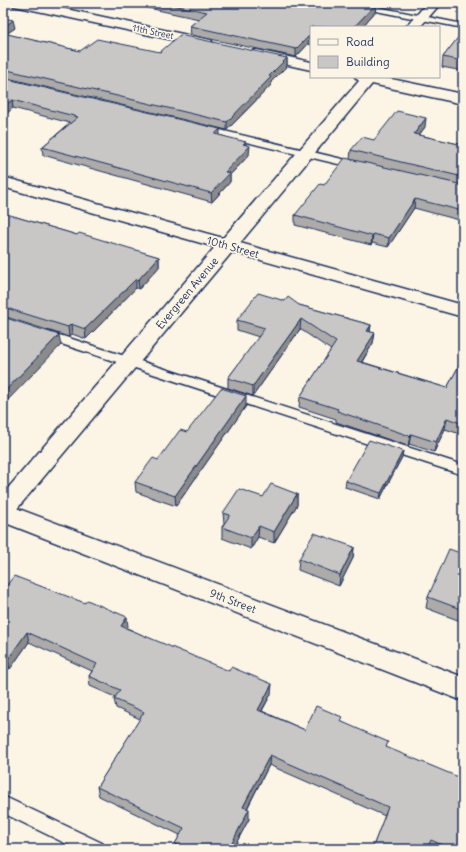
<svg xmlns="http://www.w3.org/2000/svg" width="466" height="852" font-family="Delius,sans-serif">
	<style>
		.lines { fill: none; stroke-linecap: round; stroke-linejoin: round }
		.service-casing { stroke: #1b2f5e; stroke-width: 3 }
		.minor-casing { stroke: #1b2f5e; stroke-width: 3 }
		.tertiary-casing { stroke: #1b2f5e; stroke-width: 3 }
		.service { fill: #fcf5e5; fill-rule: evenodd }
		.minor { fill: #fcf5e5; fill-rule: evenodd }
		.tertiary { fill: #fcf5e5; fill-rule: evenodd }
		.wall { fill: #acabaa; stroke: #1b2f5e }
		.shaded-wall { fill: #8c8b8b; stroke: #1b2f5e }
		.building { fill: #c8c7c6; stroke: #1b2f5e }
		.labels { text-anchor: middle; stroke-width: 3.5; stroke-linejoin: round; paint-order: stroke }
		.far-street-label { font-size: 9px; fill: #1b2f5e; stroke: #fcf5e5 }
		.street-label { font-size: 11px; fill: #1b2f5e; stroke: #fcf5e5 }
	</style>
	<rect width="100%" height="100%" fill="#fcf5e5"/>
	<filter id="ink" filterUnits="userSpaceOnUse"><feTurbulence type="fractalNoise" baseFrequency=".025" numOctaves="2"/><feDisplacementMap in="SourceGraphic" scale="8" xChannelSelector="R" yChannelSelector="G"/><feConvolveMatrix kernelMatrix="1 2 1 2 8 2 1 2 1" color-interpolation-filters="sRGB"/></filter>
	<g filter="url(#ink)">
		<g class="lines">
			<g class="service-casing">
				<path id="service" d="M 341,3 L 357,3 L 463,24 L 463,28 L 345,5 Z
					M 203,126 L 359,163 L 364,166 L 359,169 L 200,131 L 198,129 L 200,127 Z
					M 44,330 L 463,465 L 463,475 L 40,337 L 38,334 L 40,331 Z
					M 3,796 L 102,843 L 105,849 L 77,849 L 3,813 Z"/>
			</g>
			<g class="minor-casing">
				<path id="minor" d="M 12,3 L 38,3 L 206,39 L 211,40 L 213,43 L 211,46 L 206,47 L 19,7 L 14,6 Z
					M 427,3 L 441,3 L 420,27 L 406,27 Z
					M 257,50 L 311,62 L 311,70 L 252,57 L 250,54 L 252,51 Z
					M 355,77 L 382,77 L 463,94 L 463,104 L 372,84 L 240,243 L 463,305 L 463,317 L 232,252 L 11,516 L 3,519 L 3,494 L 215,247 L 3,187 L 3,177 L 223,238 L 359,81 Z"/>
			</g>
			<g class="tertiary-casing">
				<path id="tertiary" d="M 3,503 L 463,677 L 463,701 L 3,522 Z"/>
			</g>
			<use href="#service" class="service"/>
			<use href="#minor" class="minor"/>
			<use href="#tertiary" class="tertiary"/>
		</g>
		<path class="wall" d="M 125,3 L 395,3 L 394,5 L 384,3 L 381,6 L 376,5 L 375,12 L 362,27 L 311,27 L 311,45 L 308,44 L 296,57 L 191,35 L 190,26 L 199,19 Z
			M 3,18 L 15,28 L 6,34 L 80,51 L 160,52 L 287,58 L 287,66 L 271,82 L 271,85 L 227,130 L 3,77 Z
			M 463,25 L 463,71 L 442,67 L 443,57 L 458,38 L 459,29 Z
			M 3,78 L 220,135 L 246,145 L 249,155 L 230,175 L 230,182 L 212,202 L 43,155 L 42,147 L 70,123 L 13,108 Z
			M 425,127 L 419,135 L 463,145 L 463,221 L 414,208 L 388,247 L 372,243 L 371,245 L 295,225 L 295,215 L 324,185 L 350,159 L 351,150 L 374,140 Z
			M 3,213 L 77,235 L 159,257 L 159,267 L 139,289 L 136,288 L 86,339 L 72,334 L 69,337 L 3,316 Z
			M 299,305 L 371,325 L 370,332 L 375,333 L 373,343 L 362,362 L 447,388 L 463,358 L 463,435 L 445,429 L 434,452 L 409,444 L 408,446 L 336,422 L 336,419 L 299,407 L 300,397 L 331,350 L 300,329 L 253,396 L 228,388 L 228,378 L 259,337 L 237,330 L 237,320 Z
			M 246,406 L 176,506 L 136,492 L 135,482 L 187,432 Z
			M 402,457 L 380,499 L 345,487 L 346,481 Z
			M 297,494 L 297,505 L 274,543 L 258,537 L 251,549 L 222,538 L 222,527 L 224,524 L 223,513 L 263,497 Z
			M 354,547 L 353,558 L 339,586 L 298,570 L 299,559 Z
			M 463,554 L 463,622 L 426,608 L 428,597 Z
			M 3,590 L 128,627 L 127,628 L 271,694 L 262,711 L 305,730 L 342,722 L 387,747 L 463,849 L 372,849 L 385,816 L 269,765 L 247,809 L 249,819 L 233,849 L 176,849 L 175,844 L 180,835 L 99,796 L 97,787 L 140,719 L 116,708 L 114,699 L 115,697 L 90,686 L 89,676 L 92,671 L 29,642 L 10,669 L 3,666 Z"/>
		<path class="shaded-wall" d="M 376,4 L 375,12 L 362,27 L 354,27 Z
			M 13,20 L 15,28 L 3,36 L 3,28 Z
			M 309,36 L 308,44 L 296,57 L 296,49 Z
			M 287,58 L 287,66 L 271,82 L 271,85 L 227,130 L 227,122 L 269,76 Z
			M 12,100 L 13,108 L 3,117 L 3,107 Z
			M 426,118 L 425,127 L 413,143 L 414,134 Z
			M 220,129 L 220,137 L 215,134 Z
			M 246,142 L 246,150 L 250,146 L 249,155 L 230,175 L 230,182 L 212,202 L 211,193 L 243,144 Z
			M 415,199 L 414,208 L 388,247 L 389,238 Z
			M 373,234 L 372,243 L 371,245 L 372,236 Z
			M 159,257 L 159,267 L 139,289 L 138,280 Z
			M 136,279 L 136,288 L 86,339 L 85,329 Z
			M 301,319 L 300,329 L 253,396 L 253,386 Z
			M 71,324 L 72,334 L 69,337 L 68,327 Z
			M 371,325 L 369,335 L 367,331 Z
			M 375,333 L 373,343 L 356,371 L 357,361 Z
			M 59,335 L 61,345 L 3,405 L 3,393 Z
			M 246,396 L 246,406 L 176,506 L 175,496 Z
			M 447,418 L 445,429 L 434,452 L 436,442 Z
			M 411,434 L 409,444 L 408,446 L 410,436 Z
			M 403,451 L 402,457 L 380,499 L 381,493 Z
			M 297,494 L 297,505 L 274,543 L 274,532 Z
			M 259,526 L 258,537 L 251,549 L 251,538 Z
			M 354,547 L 353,558 L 339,586 L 340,575 Z
			M 127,617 L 128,627 L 122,636 L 121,626 Z
			M 27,632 L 29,642 L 10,669 L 8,659 Z
			M 272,684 L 271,694 L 257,719 L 258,710 Z
			M 270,755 L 269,765 L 243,816 L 243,807 Z
			M 249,809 L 249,819 L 233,849 L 229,849 Z"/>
		<path class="building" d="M 163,3 L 370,3 L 376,4 L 354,27 L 311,27 L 311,36 L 309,36 L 296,49 L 190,26 L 207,12 Z
			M 3,18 L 13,20 L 3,28 Z
			M 463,25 L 463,30 L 459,29 Z
			M 463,31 L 463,61 L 443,57 Z
			M 3,33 L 80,51 L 97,39 L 160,52 L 180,35 L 287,58 L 269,76 L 271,77 L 227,122 L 3,69 Z
			M 3,78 L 220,129 L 215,134 L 246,142 L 243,144 L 250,146 L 225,172 L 230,173 L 211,193 L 42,147 L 78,117 L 12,100 L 3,107 Z
			M 397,111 L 426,118 L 414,134 L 463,145 L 463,177 L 351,150 L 362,137 L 374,140 Z
			M 345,158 L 463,185 L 463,211 L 415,199 L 389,238 L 373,234 L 372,236 L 295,215 L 320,184 L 324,185 Z
			M 3,213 L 77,235 L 79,233 L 159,257 L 138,280 L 136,279 L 85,329 L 71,324 L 68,327 L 3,307 Z
			M 258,293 L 285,301 L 288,297 L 299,305 L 371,325 L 367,331 L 375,333 L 357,361 L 447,388 L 463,358 L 463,424 L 447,418 L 436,442 L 411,434 L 410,436 L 337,411 L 338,409 L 300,397 L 336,342 L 301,319 L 253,386 L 228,378 L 265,328 L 237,320 Z
			M 3,317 L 59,335 L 3,393 Z
			M 221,388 L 246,396 L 175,496 L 135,482 L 153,458 L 158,460 L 180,430 L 187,432 Z
			M 369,440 L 403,451 L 381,493 L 346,481 Z
			M 271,484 L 297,494 L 274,532 L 259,526 L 251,538 L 222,527 L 230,515 L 223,513 L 239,489 L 263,497 Z
			M 314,533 L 354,547 L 340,575 L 299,559 Z
			M 449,549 L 463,554 L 463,610 L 428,597 Z
			M 14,576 L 85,603 L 87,600 L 127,617 L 121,626 L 229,671 L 231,667 L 272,684 L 258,710 L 305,730 L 316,706 L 342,717 L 340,721 L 388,742 L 386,747 L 463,779 L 463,849 L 451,849 L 431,840 L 427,849 L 372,849 L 388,807 L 270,755 L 243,807 L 249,809 L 229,849 L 185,849 L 175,844 L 184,828 L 97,787 L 144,712 L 114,699 L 120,690 L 89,676 L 97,664 L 27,632 L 8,659 L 3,657 L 3,590 Z"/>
	</g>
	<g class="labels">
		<g class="far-street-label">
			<text transform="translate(153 32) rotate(12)" y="3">11th Street</text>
		</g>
		<g class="street-label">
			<text transform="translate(233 247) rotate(16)" y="4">10th Street</text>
			<text transform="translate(187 293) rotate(-50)" y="4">Evergreen Avenue</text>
			<text transform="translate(233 601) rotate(21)" y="4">9th Street</text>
		</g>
	</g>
	<rect width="466" height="852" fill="none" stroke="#fcf5e5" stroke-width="16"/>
	<rect x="8" y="8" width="450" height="836" fill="none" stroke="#1b2f5e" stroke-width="1.5" filter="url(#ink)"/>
	<rect x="310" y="26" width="130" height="52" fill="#fcf5e5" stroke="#a2a6af"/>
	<rect x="318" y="39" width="20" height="6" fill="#fcf5e5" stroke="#a2a6af"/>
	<text x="346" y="46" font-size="12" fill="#1b2f5e">Road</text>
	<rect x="318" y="56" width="20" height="12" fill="#c8c7c6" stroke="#a2a6af"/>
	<text x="346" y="66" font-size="12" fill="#1b2f5e">Building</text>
</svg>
